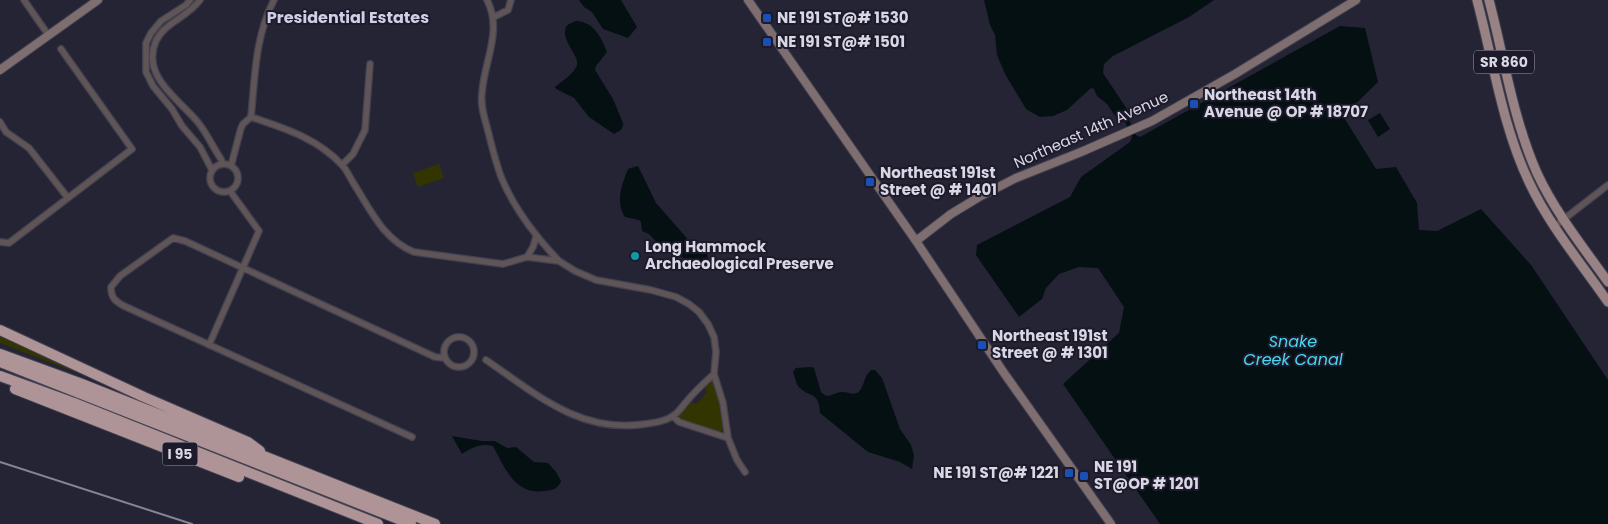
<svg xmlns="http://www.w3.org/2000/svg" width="1608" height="524" font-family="Poppins,sans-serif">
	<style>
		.green { fill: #333500 }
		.water { fill: #051013 }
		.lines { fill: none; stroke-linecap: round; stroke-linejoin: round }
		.street-casing { stroke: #424151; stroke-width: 8 }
		.secondary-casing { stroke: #424151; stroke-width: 10 }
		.primary-casing { stroke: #424151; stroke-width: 11 }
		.highway-casing { stroke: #424151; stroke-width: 12 }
		.street { stroke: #5f5456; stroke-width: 5.5 }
		.secondary { stroke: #7f6e70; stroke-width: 8 }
		.primary { stroke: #988284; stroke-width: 9 }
		.highway { stroke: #ae9497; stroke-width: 10 }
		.rail { stroke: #868593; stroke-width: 2 }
		.transit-dot { fill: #1a4fb4; stroke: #1c1a2b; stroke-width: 2 }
		.culture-dot { fill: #0f9aa8; stroke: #1c1a2b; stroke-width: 2 }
		.labels { text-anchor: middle; stroke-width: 4; stroke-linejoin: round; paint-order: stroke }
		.shield { fill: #1c1a2b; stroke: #a09eac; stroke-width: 1 }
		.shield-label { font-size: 14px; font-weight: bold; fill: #d8d7e3 }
		.poi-label { font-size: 15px; font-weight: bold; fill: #d8d7e3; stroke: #1c1a2b; text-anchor: start }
		.street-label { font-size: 15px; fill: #d8d7e3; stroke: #1c1a2b }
		.neighbourhood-label { font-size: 16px; font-weight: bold; fill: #cfcee5; stroke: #1c1a2b }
		.water-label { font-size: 16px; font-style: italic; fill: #49d7f0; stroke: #1c1a2b }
	</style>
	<rect width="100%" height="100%" fill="#252435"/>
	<path class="green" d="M 439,164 L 444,178 L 418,187 L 413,173 Z
		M 0,333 L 101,382 L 0,343 Z
		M 709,381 L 714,382 L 715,384 L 722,411 L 724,429 L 719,432 L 681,419 L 679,416 L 681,412 L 692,402 L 697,404 L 707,392 L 704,388 Z"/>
	<path class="water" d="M 579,0 L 621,0 L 637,27 L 628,38 L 603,29 L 592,12 L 584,7 Z
		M 984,0 L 1214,0 L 1189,17 L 1113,56 L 1104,64 L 1103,73 L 1131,115 L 1129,120 L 1136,135 L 1140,137 L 1340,26 L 1365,28 L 1378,82 L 1343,116 L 1376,169 L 1396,167 L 1417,203 L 1419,230 L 1437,231 L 1481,209 L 1531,265 L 1608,380 L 1608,524 L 1160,524 L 1063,384 L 1119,333 L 1124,307 L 1098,268 L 1079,267 L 1059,274 L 1046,288 L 1042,299 L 1019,317 L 976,255 L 977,245 L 1070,197 L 1081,177 L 1130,142 L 1132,137 L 1125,122 L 1120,122 L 1118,120 L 1107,104 L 1097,96 L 1094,89 L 1091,88 L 1067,110 L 1053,116 L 1040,117 L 1026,109 L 1005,74 L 997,55 L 995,35 L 990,25 Z
		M 576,21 C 593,21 602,38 607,52 L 596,66 L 595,70 L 613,99 L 623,123 L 623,126 L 621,130 L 614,134 L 589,117 L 574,98 L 556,89 L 555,87 C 562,81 574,74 577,65 C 579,56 565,44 565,33 C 565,24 569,24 576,21 Z
		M 1380,113 L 1390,129 L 1378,137 L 1368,120 Z
		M 638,166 L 656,203 L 700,253 L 707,254 L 708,258 L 704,264 L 697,267 C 687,260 678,253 666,252 L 649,234 L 642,231 L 641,222 L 639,220 L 625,217 C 615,202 622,184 628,169 Z
		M 811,367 L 814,368 L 821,392 L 826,396 C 832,396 836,392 842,392 C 850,392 857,398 862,387 C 865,381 865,375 871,370 L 875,370 L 882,378 L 900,429 L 911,445 L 914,455 L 912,469 L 900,462 L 868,452 L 820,413 C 819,391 810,398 800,388 C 796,385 795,377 793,372 L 796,368 Z
		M 452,436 L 482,441 L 495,441 L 507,448 L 516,447 L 534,462 L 548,463 L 556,472 L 561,481 C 558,489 553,490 545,491 C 515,495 505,469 493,446 C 481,443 473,447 462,454 Z"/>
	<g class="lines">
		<g class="street-casing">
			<path id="street" d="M 24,0 L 49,36
				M 190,0 L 186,5 L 161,21 L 151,33 L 146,43 L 146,72 L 153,86 L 172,109 L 182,126 L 200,147 L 212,170
				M 200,0 C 187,18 165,22 156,41 C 141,75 177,98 196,120 C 206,131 212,146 221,159 L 223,164
				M 487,0 C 503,31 484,61 482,93 C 480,106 485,119 488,131 C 492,147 496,164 502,179 C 515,210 536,237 559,261
				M 494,17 L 508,10 L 511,0
				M 251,117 C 284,128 317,138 342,165 C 347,170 350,178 354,184 C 371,211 384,240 414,252 L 503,264 L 527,257 L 533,247 L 536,237
				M 251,117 C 255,77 255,36 274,0
				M 0,122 L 6,132 L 29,148 L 68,198
				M210 178a14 14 0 1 1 28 0a14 14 0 1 1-28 0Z
				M 342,165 L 353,154 L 365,130 L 370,64
				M 231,166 L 241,128 L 243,124 L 251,117
				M 1555,226 L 1608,185
				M 0,242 L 9,243 L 132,149 L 61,49
				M 527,257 L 559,261 L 575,271 L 596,280 L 651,290 L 676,297 L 689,304 L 699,312 L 708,324 L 714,337 L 716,352 L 714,374 L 723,403 L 728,438 L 737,460 L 745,472
				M444 352a15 15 0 1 1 30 0a15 15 0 1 1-30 0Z
				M 209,345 L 259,231 L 230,191
				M 486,360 C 536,394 580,434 645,424 C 654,423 667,421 674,415 C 679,412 683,405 687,401 C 695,391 704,383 714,374
				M 673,416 L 679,422 L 728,438
				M 412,437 L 124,306 C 115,301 111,298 111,287 L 120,276 L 173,238 L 185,241 L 435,357 L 445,358"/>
		</g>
		<g class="secondary-casing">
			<path id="secondary" d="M 748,0 L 916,241 L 1004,373 L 1111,524
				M 0,70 L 98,0
				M 916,241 L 951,214 L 979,197 L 1016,178 L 1081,152 L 1152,121 L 1235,74 L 1356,0"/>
		</g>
		<g class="primary-casing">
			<path id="primary" d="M 1477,0 C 1493,60 1502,125 1529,182 C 1549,225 1581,263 1608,302
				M 1489,0 C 1504,57 1513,119 1537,173 C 1555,212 1583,247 1608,282"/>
		</g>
		<g class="highway-casing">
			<path id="highway" d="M 0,330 L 144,397 L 248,442 L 260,451
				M 0,354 L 82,384 L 435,524
				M 0,362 L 411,524
				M 0,376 L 74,403 L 378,524
				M 15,389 L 239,477"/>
		</g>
		<use href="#street" class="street"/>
		<use href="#secondary" class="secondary"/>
		<use href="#primary" class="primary"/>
		<use href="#highway" class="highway"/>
		<path class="rail" d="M 0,462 L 192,524"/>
	</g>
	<g class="transit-dot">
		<rect x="762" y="13" width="10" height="10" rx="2.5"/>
		<rect x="762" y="37" width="10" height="10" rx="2.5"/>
		<rect x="1189" y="99" width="10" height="10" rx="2.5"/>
		<rect x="865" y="177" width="10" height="10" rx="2.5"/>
		<rect x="977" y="340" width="10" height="10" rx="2.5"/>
		<rect x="1064" y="468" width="10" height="10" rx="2.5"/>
		<rect x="1079" y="471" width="10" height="10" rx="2.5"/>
	</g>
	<circle class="culture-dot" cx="635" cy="256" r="5"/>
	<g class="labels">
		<g class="shield">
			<rect x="1474" y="50.5" width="60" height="23" rx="4"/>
			<rect x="162.5" y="442.5" width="35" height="23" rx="4"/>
		</g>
		<g class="shield-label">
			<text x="1504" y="67">SR 860</text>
			<text x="180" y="459">I 95</text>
		</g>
		<g class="poi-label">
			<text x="777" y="23">NE 191 ST@# 1530</text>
			<text x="777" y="47">NE 191 ST@# 1501</text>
			<text x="1204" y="100">Northeast 14th<tspan x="1204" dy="17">Avenue @ OP # 18707</tspan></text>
			<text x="880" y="178">Northeast 191st<tspan x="880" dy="17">Street @ # 1401</tspan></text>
			<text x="645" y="252">Long Hammock<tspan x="645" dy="17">Archaeological Preserve</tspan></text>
			<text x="992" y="341">Northeast 191st<tspan x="992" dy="17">Street @ # 1301</tspan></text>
			<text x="1094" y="472">NE 191<tspan x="1094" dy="17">ST@OP # 1201</tspan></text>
			<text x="1059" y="478" text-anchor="end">NE 191 ST@# 1221</text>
		</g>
		<g class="street-label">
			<text transform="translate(1091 130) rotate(-24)" y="5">Northeast 14th Avenue</text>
		</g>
		<g class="neighbourhood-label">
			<text x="348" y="23">Presidential Estates</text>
		</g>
		<g class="water-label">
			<text x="1293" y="347">Snake<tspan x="1293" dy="18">Creek Canal</tspan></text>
		</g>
	</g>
</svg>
